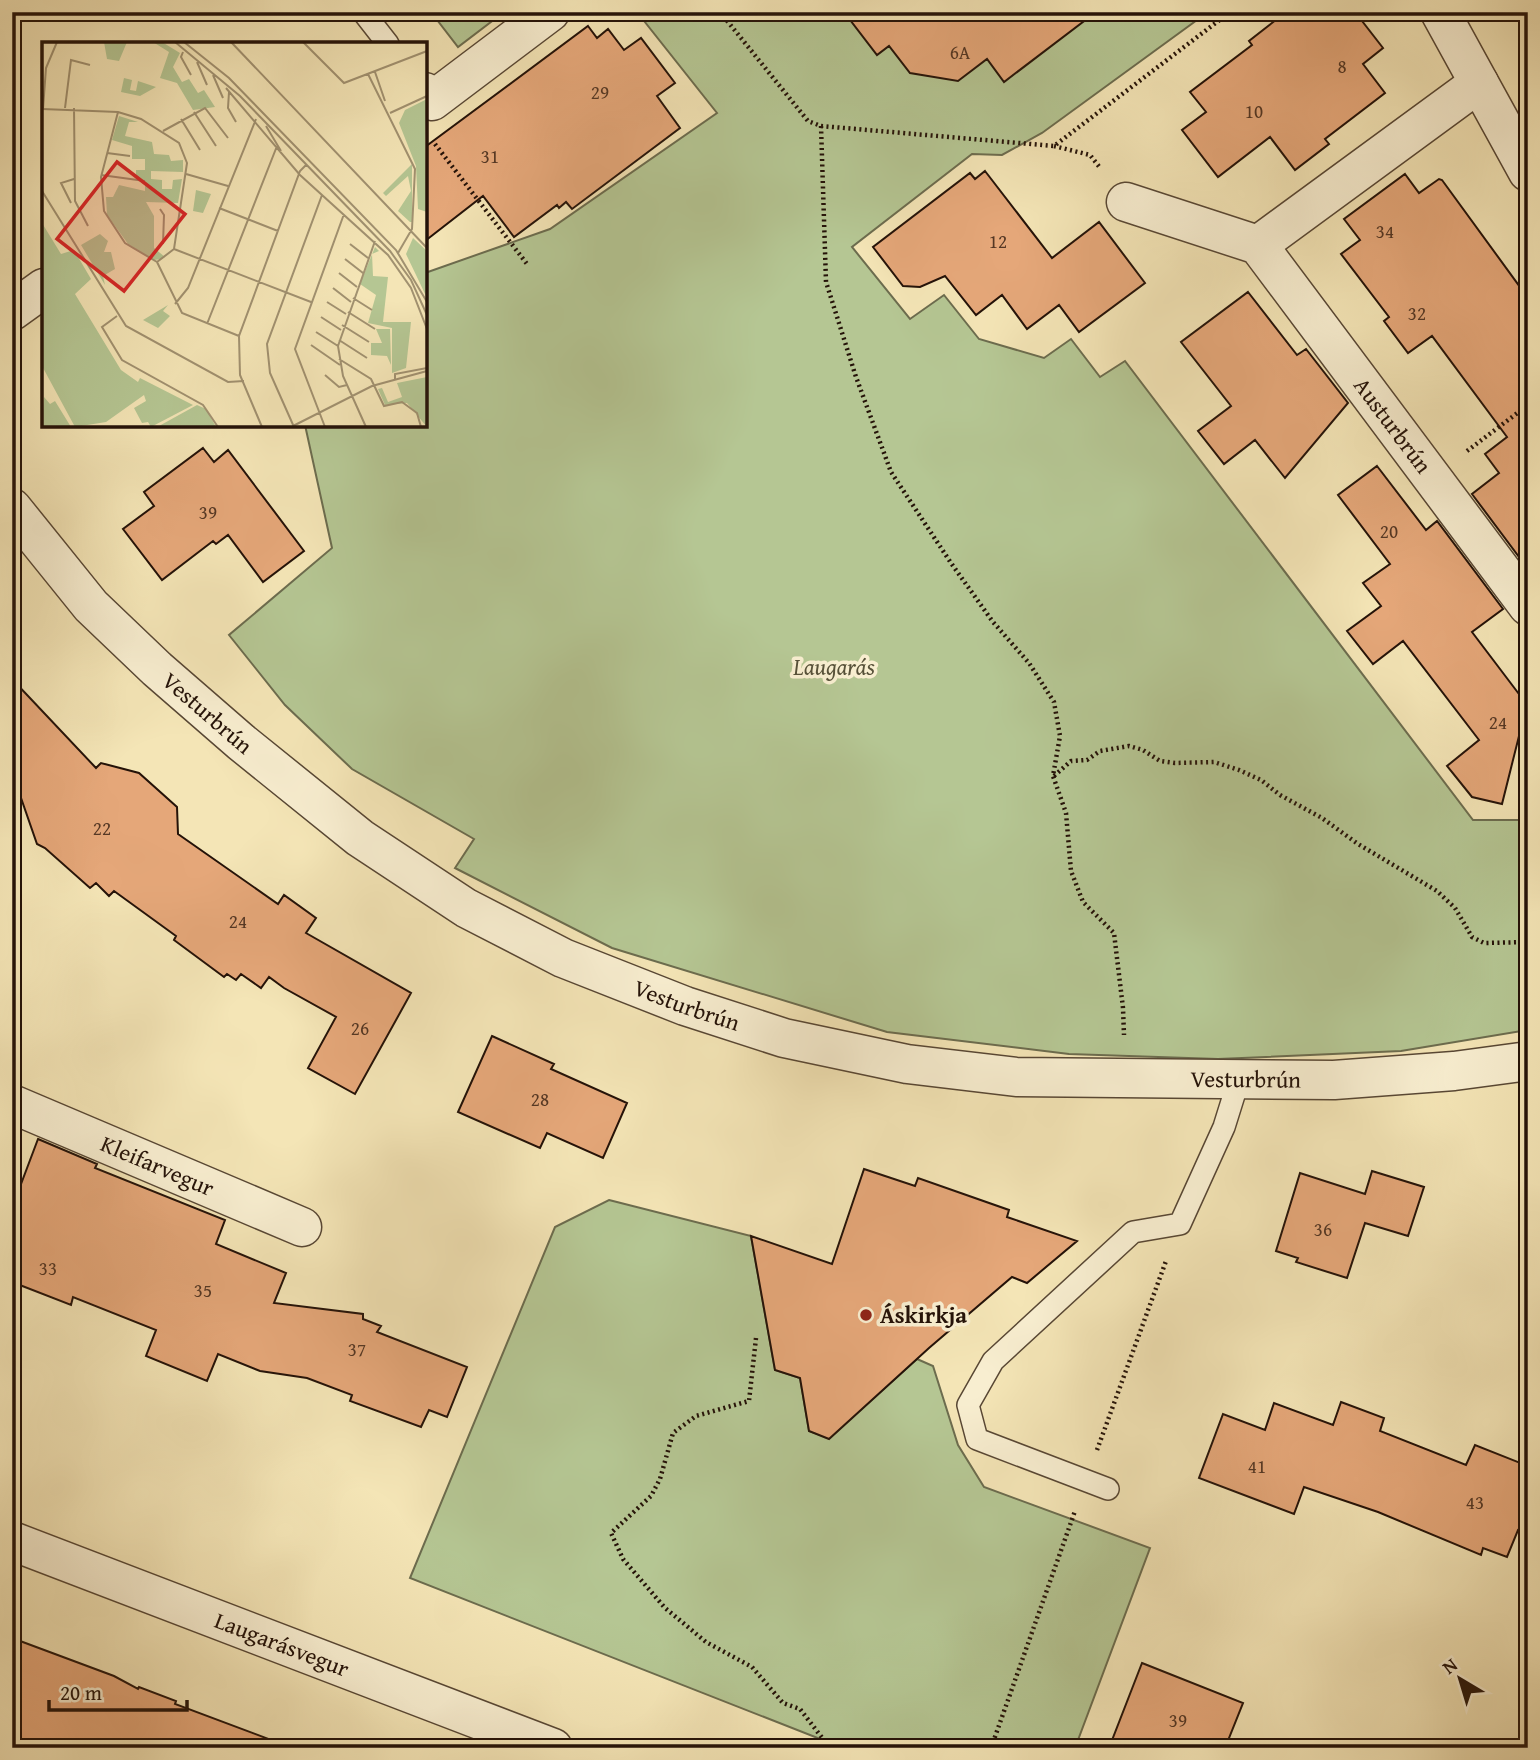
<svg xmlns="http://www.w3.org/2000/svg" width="1540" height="1760" font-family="'Gentium Book Plus',serif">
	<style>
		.green { fill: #b5c693; stroke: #6c6c4e; stroke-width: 2 }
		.building { fill: #e5a779; stroke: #241208; stroke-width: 2 }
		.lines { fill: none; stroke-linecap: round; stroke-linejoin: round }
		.service-casing { stroke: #584734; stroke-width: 24 }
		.minor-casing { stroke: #584734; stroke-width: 41 }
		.tertiary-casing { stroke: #584734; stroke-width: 41 }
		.path { stroke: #241208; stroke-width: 4.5; stroke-dasharray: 2 3.5; stroke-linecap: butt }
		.service { stroke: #f8eed0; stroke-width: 21 }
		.minor { stroke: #f8eed0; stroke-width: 38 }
		.tertiary { stroke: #f8eed0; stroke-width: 38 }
		.poi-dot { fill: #8f2418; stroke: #f8eed0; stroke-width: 2.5 }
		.labels { text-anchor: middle; stroke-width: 7; stroke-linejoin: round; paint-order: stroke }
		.number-label { font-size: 19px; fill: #543724 }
		.street-label { font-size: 23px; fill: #241208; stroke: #f8eed0 }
		.park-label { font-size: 23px; font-style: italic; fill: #575139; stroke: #f8eed0 }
		.poi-label { font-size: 23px; font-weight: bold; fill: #241208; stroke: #f8eed0; text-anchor: start }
		.inset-road { fill: none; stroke: #a19170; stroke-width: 2 }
		.view { fill: #d62828; fill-opacity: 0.15; stroke: #d62828; stroke-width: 3.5 }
		.inset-edge { fill: none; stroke: #241208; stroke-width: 3.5 }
	</style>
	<rect width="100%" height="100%" fill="#f4e5b6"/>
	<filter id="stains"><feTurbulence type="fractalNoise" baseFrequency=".00286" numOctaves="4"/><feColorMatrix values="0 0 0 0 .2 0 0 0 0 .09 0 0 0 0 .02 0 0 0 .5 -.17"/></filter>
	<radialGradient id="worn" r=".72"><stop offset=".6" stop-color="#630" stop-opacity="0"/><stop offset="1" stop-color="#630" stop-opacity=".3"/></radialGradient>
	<path class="green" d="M 431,12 L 504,12 L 458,47 Z
		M 637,12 L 1208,12 L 1042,133 L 1002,155 L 972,154 L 852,247 L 910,319 L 944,295 L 979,339 L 1044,358 L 1071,339 L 1100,377 L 1125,361 L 1473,820 L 1528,820 L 1528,1030 L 1401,1051 L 1218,1059 L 1069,1054 L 887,1032 L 612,948 L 455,868 L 474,839 L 352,769 L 285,705 L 229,635 L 332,548 L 305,425 L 425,425 L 425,273 L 550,229 L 717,113 Z
		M 609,1200 L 751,1236 L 775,1370 L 800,1378 L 809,1431 L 829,1438 L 917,1359 L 933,1366 L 958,1445 L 984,1487 L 1150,1548 L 1075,1748 L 843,1748 L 410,1578 L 555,1227 Z"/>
	<path class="building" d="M 844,12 L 1096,12 L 1004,82 L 987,59 L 958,81 L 910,73 L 889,46 L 877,55 Z
		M 1286,12 L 1355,12 L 1383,48 L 1363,64 L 1385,93 L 1325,139 L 1329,144 L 1295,170 L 1270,137 L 1218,177 L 1182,130 L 1206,112 L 1190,92 L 1252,45 L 1249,41 Z
		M 588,26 L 597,38 L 608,29 L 624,50 L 641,38 L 675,83 L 657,96 L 680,128 L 572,209 L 566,202 L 559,208 L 557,205 L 514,237 L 483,196 L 425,241 L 425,147 Z
		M 985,171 L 1052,258 L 1099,222 L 1145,283 L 1079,332 L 1059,305 L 1027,329 L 1002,295 L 976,315 L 945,276 L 920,287 L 903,286 L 873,247 L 970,173 L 975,179 Z
		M 1405,174 L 1419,193 L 1439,179 L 1442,180 L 1528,298 L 1528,569 L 1472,494 L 1499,473 L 1485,454 L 1507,437 L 1432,336 L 1408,353 L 1384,321 L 1389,317 L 1341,254 L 1360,240 L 1344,219 Z
		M 1248,292 L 1297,355 L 1306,349 L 1348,403 L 1285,478 L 1255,440 L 1224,464 L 1198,431 L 1231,406 L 1181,342 Z
		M 203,448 L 214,462 L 228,450 L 304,551 L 263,582 L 228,535 L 216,544 L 213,541 L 162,580 L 123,529 L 154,506 L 144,492 Z
		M 1377,466 L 1426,530 L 1437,521 L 1503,609 L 1472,632 L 1525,702 L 1528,700 L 1502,804 L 1472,797 L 1447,766 L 1479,740 L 1403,641 L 1373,664 L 1347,631 L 1381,606 L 1363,583 L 1390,564 L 1338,495 Z
		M 12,679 L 96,768 L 101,763 L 139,773 L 177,807 L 178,834 L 278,904 L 284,895 L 316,918 L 306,933 L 411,993 L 355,1094 L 308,1068 L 336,1017 L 284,988 L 269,977 L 261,988 L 241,974 L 236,980 L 227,974 L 224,977 L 174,940 L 176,936 L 114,891 L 109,896 L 96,883 L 90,888 L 45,848 L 37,844 L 12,772 Z
		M 492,1036 L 554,1064 L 551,1069 L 627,1103 L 603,1158 L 547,1133 L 540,1148 L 458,1112 Z
		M 38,1139 L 97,1164 L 95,1168 L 225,1220 L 216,1244 L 286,1273 L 274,1303 L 363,1314 L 363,1319 L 381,1326 L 377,1332 L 467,1367 L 447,1417 L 429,1410 L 421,1427 L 350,1401 L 352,1395 L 307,1378 L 260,1371 L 218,1354 L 207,1381 L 146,1356 L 156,1330 L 73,1297 L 71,1305 L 12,1282 L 12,1208 Z
		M 864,1169 L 915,1186 L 918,1178 L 1009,1210 L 1007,1217 L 1077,1241 L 1027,1283 L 1012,1277 L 929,1348 L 829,1439 L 809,1431 L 800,1378 L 775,1370 L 751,1236 L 832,1264 Z
		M 1372,1171 L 1424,1187 L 1408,1236 L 1365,1223 L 1347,1278 L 1296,1262 L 1298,1258 L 1276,1251 L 1300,1173 L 1365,1194 Z
		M 1341,1402 L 1384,1418 L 1380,1431 L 1466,1465 L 1475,1445 L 1528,1466 L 1528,1534 L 1518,1530 L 1507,1557 L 1483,1548 L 1481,1555 L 1378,1512 L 1304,1487 L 1294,1514 L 1199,1478 L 1223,1414 L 1265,1430 L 1274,1403 L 1333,1425 Z
		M 12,1638 L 114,1676 L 138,1689 L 139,1687 L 176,1701 L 175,1704 L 282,1744 L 281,1748 L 12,1748 Z
		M 1142,1663 L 1243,1703 L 1225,1748 L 1109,1748 Z"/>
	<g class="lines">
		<g class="service-casing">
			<path id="service" d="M 363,12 L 388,44
				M 1108,1489 L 977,1439 L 968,1405 L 993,1361 L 1133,1232 L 1180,1224 L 1224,1127 L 1239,1079"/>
		</g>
		<g class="minor-casing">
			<g id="minor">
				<path d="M 1440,12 L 1528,172"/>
				<path d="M 425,92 L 432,101 L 550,12"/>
				<path id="s1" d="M 1126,202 L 1258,245 L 1528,606"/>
				<path d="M 1258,245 L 1479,83"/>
				<path d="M 12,311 L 44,288"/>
				<path id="s2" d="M 12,508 L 91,606 L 157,669 L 241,742 L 360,838 L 466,908 L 563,958 L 685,1006 L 784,1038 L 907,1064 L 1016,1077 L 1334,1080 L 1454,1071 L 1528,1061"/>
				<path id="s3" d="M 12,1104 L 302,1227"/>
			</g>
		</g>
		<g class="tertiary-casing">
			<g id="tertiary">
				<path id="s4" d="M 12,1541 L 553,1748"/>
			</g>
		</g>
		<path class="path" d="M 720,12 L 808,121 L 821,126 L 1054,146 L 1230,12
			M 821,126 L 826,282 L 856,377 L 891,472 L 951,563 L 993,622 L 1029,663 L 1054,702 L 1060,736 L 1053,776 L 1066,813 L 1071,871 L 1083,902 L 1114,933 L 1123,1008 L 1124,1035
			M 435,144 L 527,264
			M 1054,146 L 1090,155 L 1101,169
			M 1467,451 L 1528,405
			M 1054,776 L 1071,761 L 1087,760 L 1100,751 L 1129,746 L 1143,750 L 1160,761 L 1175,763 L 1214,762 L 1239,770 L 1261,780 L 1280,795 L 1322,818 L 1358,844 L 1437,891 L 1455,908 L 1472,937 L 1484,943 L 1528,942
			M 756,1338 L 749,1401 L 696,1416 L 673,1433 L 660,1479 L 651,1496 L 611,1533 L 623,1559 L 665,1608 L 706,1642 L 752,1667 L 783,1703 L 800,1709 L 830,1748
			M 1097,1450 L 1166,1261
			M 991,1748 L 1075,1511"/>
		<use href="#service" class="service"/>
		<use href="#minor" class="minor"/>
		<use href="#tertiary" class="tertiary"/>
	</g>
	<circle class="poi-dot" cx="866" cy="1315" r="7"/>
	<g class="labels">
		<g class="number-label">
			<text x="960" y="59">6A</text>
			<text x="1342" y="73">8</text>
			<text x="600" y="99">29</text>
			<text x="1254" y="118">10</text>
			<text x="490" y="163">31</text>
			<text x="1385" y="238">34</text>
			<text x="998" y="248">12</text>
			<text x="1417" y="320">32</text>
			<text x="208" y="519">39</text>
			<text x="1389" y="538">20</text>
			<text x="1498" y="729">24</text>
			<text x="102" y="835">22</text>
			<text x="238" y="928">24</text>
			<text x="360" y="1035">26</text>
			<text x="540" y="1106">28</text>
			<text x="1323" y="1236">36</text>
			<text x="48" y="1275">33</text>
			<text x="203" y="1297">35</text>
			<text x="357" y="1356">37</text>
			<text x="1257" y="1473">41</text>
			<text x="1475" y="1509">43</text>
			<text x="1178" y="1727">39</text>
		</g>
		<g class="street-label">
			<text dy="8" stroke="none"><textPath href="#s1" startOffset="364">Austurbrún</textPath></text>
			<text dy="8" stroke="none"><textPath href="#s2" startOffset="284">Vesturbrún</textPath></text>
			<text dy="8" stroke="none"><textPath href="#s2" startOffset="850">Vesturbrún</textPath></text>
			<text dy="8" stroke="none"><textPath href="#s2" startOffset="1418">Vesturbrún</textPath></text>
			<text dy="8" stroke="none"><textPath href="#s3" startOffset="158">Kleifarvegur</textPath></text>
			<text dy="8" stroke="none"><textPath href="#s4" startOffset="289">Laugarásvegur</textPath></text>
		</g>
		<g class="park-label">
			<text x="834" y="675">Laugarás</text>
		</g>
		<g class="poi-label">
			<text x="880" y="1323">Áskirkja</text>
		</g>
	</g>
	<g transform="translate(42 42)">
		<rect width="385" height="385" fill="#f4e5b6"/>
		<path d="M 62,0 L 85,0 L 77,19 L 65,17 ZM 111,0 L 120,0 L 138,11 L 131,25 L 140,40 L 147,37 L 156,51 L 162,48 L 173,65 L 151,68 L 135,41 L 118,36 L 127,10 ZM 82,36 L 90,38 L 88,48 L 94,49 L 96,39 L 114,45 L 98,54 L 79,50 ZM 385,57 L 383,100 L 385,170 L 376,167 L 374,124 L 357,81 L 363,68 ZM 77,74 L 96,80 L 87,80 L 83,94 L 110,100 L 112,112 L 127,113 L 129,119 L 141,118 L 141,130 L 109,129 L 109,137 L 120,138 L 120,147 L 130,147 L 131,138 L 140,137 L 136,161 L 104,160 L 112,174 L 112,206 L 123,215 L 120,217 L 112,218 L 86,202 L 65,173 L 64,155 L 71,155 L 77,143 L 103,149 L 103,138 L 94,137 L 94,128 L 103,128 L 103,117 L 90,117 L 90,104 L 70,98 ZM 370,122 L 370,180 L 368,180 L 356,169 L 369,149 L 366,134 L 344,154 L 341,151 ZM 154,148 L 169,152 L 161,171 L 151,169 ZM 0,181 L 19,212 L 32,208 L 49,237 L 33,252 L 79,328 L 96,340 L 98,336 L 151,363 L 109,385 L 106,380 L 100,381 L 92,366 L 104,359 L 102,353 L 64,380 L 33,385 L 0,324 ZM 58,192 L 66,199 L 62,210 L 69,210 L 73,227 L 61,234 L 63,243 L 39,203 ZM 371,196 L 385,209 L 385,256 L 364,212 ZM 333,205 L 337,209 L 330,212 L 331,234 L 346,235 L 341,280 L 369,280 L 364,326 L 350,331 L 350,286 L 326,281 L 334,253 L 318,242 ZM 126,263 L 121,269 L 128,274 L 116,286 L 101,278 ZM 334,287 L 348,287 L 349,323 L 345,314 L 329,313 L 329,301 L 340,301 ZM 385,335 L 385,385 L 365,361 L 343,363 L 336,347 L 340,346 L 346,360 L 360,355 L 355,341 ZM 2,355 L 8,362 L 13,359 L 29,385 L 0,385 ZM 155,363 L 164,367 L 174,385 L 117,384 Z" fill="#b5c693"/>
		<path class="inset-road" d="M 133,0 L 198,54 L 348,209 L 369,238 L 385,273M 142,0 L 187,36 L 354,208 L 385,260M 189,0 L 385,206M 261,0 L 302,41 L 385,9M 141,10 L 139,15 L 149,33M 155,20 L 165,43M 333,30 L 343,59M 326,32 L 373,127 L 370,187 L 356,211M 171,33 L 181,56M 184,46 L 258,133 L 346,213 L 369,246 L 385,287M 187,50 L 186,66 L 194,80M 23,66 L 29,18 L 48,23M 32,66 L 33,159 L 46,184M 0,67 L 76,70 L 99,77 L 137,101 L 145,121 L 132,207 L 115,220M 1,67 L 4,26 L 15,0M 76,70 L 59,135 L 62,169 L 83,201 L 115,220M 152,70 L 174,104M 348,71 L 385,54M 139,77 L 158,108M 224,84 L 239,109M 121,89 L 163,66 L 186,96M 65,111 L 88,114M 144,132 L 186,144M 59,133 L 103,139M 0,149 L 84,284 L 186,340 L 202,339M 29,161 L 19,141 L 32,137M 177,166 L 236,189M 118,167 L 122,173 L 121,202M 308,202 L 326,216M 132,207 L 269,260M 303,217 L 321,231M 115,220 L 140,271 L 197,294M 297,231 L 315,245M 291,246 L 309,260M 311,256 L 330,268M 285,260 L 304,272M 133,262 L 146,246 L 214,77M 306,270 L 333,287M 75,274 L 60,285 L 80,318 L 161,363 L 176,385M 279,275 L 299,288M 165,282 L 235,104M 300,283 L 327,300M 274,290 L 296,304M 297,298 L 325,316M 269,303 L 298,323M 297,317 L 329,337 L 342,364 L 360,360 L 375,371 L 379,385M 283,333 L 297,345 L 305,343M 353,338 L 353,332 L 385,326M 220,385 L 198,333 L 197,294 L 258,129 L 265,122M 249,385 L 330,344 L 385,329M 252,385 L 228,331 L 225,302 L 280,153M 283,385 L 253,307 L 302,172M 324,385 L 301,334 L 296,304 L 333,199"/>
		<path class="view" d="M 75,120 L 143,172 L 82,249 L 15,197 Z"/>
		<rect width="385" height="385" class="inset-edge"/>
	</g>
	<rect width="1540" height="1760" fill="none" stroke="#f4e5b6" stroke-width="42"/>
	<rect x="14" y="14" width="1512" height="1732" fill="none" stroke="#241208" stroke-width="3.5"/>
	<rect x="21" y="21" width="1498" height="1718" fill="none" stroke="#241208" stroke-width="2"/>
	<g transform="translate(1460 1679) rotate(322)" stroke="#f8eed0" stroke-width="5" paint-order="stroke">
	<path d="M0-5L12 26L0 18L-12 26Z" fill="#241208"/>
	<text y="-10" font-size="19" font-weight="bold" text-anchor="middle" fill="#241208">N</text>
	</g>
	<path d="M49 1700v10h138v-10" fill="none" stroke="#241208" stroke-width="3.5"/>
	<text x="60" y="1700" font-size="21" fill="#241208" stroke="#f8eed0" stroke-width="5" paint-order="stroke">20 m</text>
	<rect width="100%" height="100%" filter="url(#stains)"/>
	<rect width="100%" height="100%" fill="url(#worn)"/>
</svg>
